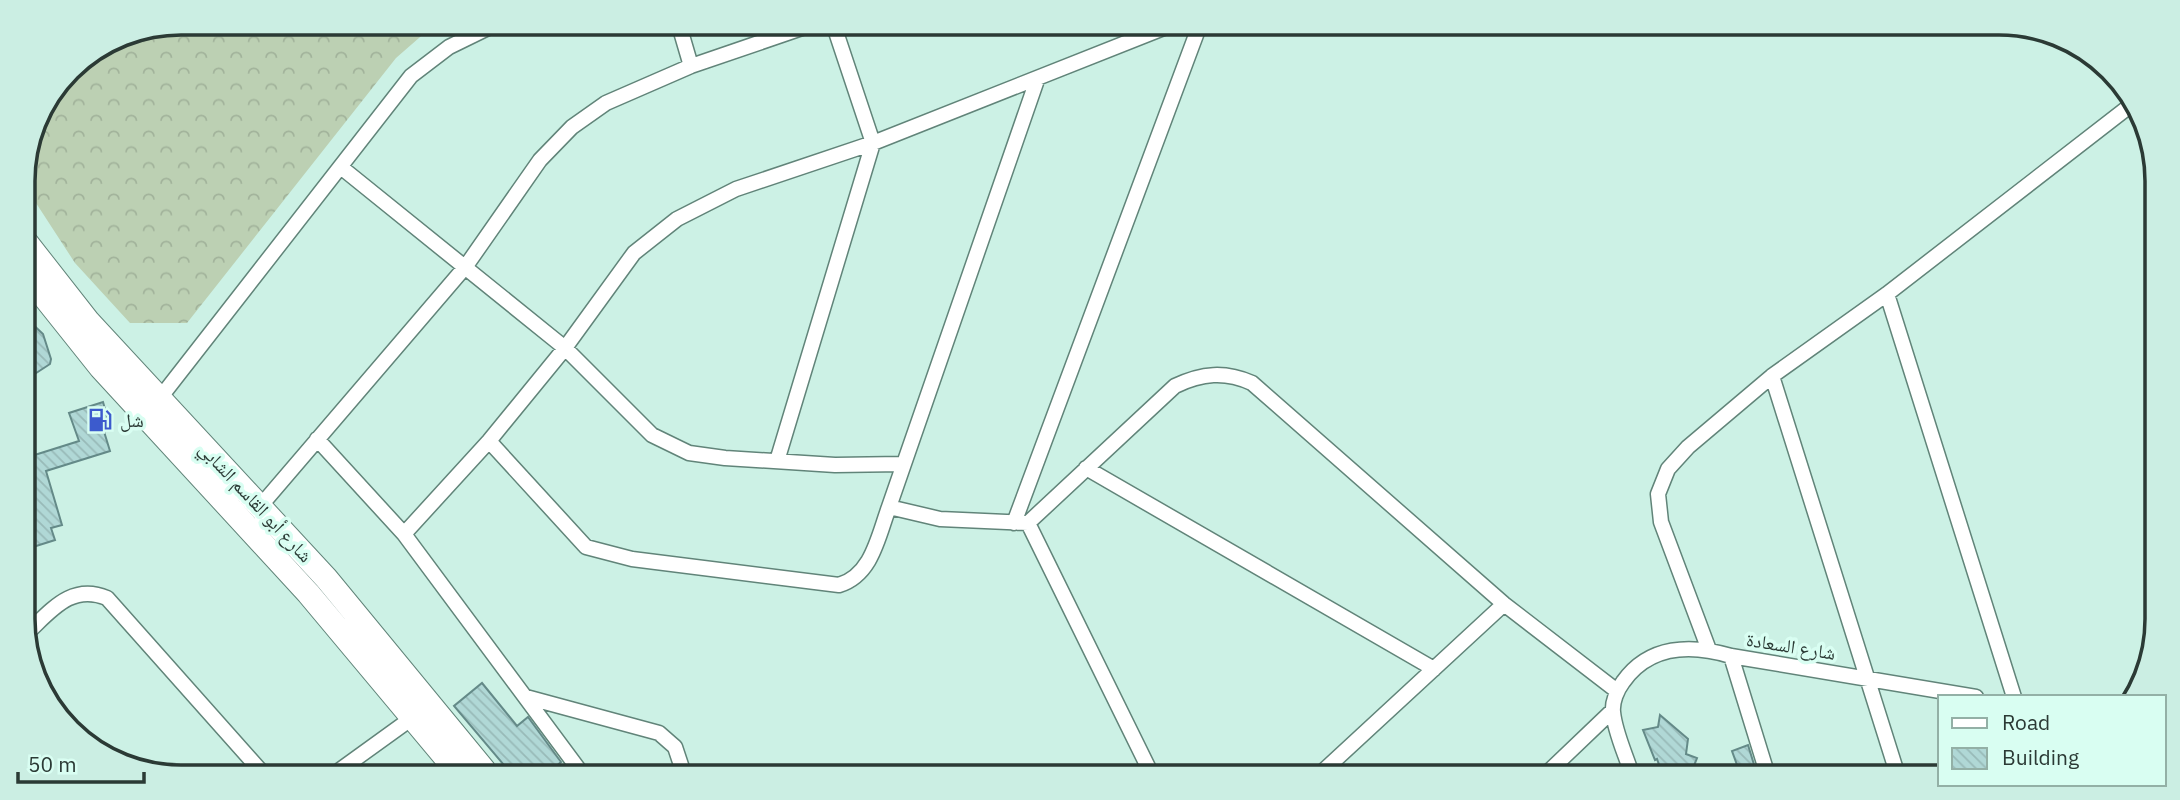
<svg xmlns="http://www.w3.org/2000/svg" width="2180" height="800" font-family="'IBM Plex Sans','Noto Naskh Arabic',sans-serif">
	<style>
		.forest { fill: url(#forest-crowns) }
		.building { fill: url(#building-back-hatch); stroke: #648a88; stroke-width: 2 }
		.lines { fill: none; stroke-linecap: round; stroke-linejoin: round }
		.minor-casing { stroke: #618479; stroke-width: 17 }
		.primary-casing { stroke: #618479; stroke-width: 25 }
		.minor { stroke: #fff; stroke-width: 14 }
		.primary { stroke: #fff; stroke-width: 23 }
		.labels { text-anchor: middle; stroke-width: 7; stroke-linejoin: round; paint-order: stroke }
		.poi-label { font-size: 19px; fill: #2b3a35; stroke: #d9fef2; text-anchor: start }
		.street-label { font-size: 19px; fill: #2b3a35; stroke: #d9fef2 }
		.rim { fill: none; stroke: #2b3a35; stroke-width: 3.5 }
	</style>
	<defs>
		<pattern id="forest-crowns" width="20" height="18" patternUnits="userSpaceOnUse" patternTransform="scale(1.75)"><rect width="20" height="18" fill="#bcd0b3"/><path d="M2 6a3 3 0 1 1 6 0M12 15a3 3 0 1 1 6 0" fill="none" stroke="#a2b39b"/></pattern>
		<pattern id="building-back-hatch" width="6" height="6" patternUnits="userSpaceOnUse" patternTransform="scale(1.75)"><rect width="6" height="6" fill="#b0d8d6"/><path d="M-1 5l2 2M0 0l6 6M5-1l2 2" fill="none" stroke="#98bab8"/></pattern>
	</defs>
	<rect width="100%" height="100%" fill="#ccf1e5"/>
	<path class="forest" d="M 181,23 L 435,24 L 396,58 L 187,323 L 130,323 L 75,263 L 23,183 C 23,125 66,53 122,34 C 141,28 162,27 181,23 Z"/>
	<path class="building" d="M 24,316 L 43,334 L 51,359 L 50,364 L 24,381 Z
		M 103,402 L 109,423 L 102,425 L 110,451 L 46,471 L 62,525 L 51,528 L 55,540 L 33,547 L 25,524 L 25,458 L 79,441 L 69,413 Z
		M 482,683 L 517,726 L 528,717 L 561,762 L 551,771 L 509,771 L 454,706 Z
		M 1660,715 L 1688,739 L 1686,754 L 1697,758 L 1690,776 L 1662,773 L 1657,759 L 1655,760 L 1643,730 L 1658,727 Z
		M 1748,745 L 1756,771 L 1741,776 L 1732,751 Z"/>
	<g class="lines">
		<g class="minor-casing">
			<path id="minor" d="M 679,25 L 691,66
				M 342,168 L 565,348 L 652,435 L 689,453 L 725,458 L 835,465 L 902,464
				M 1887,294 L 2014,697
				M 1772,376 L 1898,776
				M 160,398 L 411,76 L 449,47 L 496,24
				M 317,439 L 404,534 L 580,771
				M 489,441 L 586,547 L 632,559 L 839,585 C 872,575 878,537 889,507 L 1037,80
				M 777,461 L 873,143 L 834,26
				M 1086,468 L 1434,669
				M 889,507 L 940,519 L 1028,523 L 1175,386 C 1202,373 1225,371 1252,383 L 1504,604 L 1617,691
				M 257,510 L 466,266 L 540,160 L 572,127 L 606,103 L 691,66 L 808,26
				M 1014,523 L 1199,27
				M 1028,523 L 1151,773
				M 404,534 L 489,441 L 565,348 L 634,253 L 677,219 L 736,189 L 873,143 L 1166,27
				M 26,634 C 51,611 71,583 107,598 L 260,770
				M 1709,650 L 1661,522 L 1658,494 L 1668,469 L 1688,447 L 1772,376 L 1887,294 L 2131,105
				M 1731,656 L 1768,776
				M 526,697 L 659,733 L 675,747 L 683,771
				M 340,770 L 412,718
				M 1320,774 L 1504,604
				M 1545,775 L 1612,711
				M 1632,775 C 1626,755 1615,733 1613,712 C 1612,702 1617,690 1623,682 C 1649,645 1691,644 1731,656 L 1976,697"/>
		</g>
		<g class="primary-casing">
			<path id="primary" d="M 23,238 L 88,321 L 326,578 L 484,770
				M 24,261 L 38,289 L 101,368 L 308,593 L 456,770"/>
		</g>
		<use href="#minor" class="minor"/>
		<use href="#primary" class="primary"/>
	</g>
	<defs>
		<g id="fuel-bare" transform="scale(1.89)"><path d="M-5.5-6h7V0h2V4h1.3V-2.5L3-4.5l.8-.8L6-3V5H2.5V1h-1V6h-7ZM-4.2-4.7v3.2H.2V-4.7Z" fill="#3c5bcd" stroke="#d9fef2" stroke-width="2.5" paint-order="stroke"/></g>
	</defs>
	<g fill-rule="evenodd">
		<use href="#fuel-bare" x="100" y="420"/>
	</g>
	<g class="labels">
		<g class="poi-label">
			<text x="120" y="427">شل</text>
		</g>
		<g class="street-label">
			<text transform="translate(256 502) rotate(47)" y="7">شارع أبو القاسم الشابي</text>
			<text transform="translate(1791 646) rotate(9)" y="7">شارع السعادة</text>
		</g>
	</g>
	<path d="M0 0H2180V800H0ZM181 35H1999A146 146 0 0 1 2145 181V619A146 146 0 0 1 1999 765H181A146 146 0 0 1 35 619V181A146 146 0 0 1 181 35Z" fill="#cbeee3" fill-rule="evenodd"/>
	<path class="rim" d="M181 35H1999A146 146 0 0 1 2145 181V619A146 146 0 0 1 1999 765H181A146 146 0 0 1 35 619V181A146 146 0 0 1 181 35Z"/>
	<rect x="1938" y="695" width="228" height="91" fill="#d9fef2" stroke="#93b0a6" stroke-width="2"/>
	<rect x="1952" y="718" width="35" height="10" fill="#ffffff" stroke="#93b0a6" stroke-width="2"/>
	<text x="2002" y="730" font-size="21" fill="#2b3a35">Road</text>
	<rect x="1952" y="748" width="35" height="21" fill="url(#building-back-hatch)" stroke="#93b0a6" stroke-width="2"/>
	<text x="2002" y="765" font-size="21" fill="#2b3a35">Building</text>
	<path d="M18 772v10h126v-10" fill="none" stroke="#2b3a35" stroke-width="3.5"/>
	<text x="28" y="772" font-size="21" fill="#2b3a35" stroke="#d9fef2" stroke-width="5" paint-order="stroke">50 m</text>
</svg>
